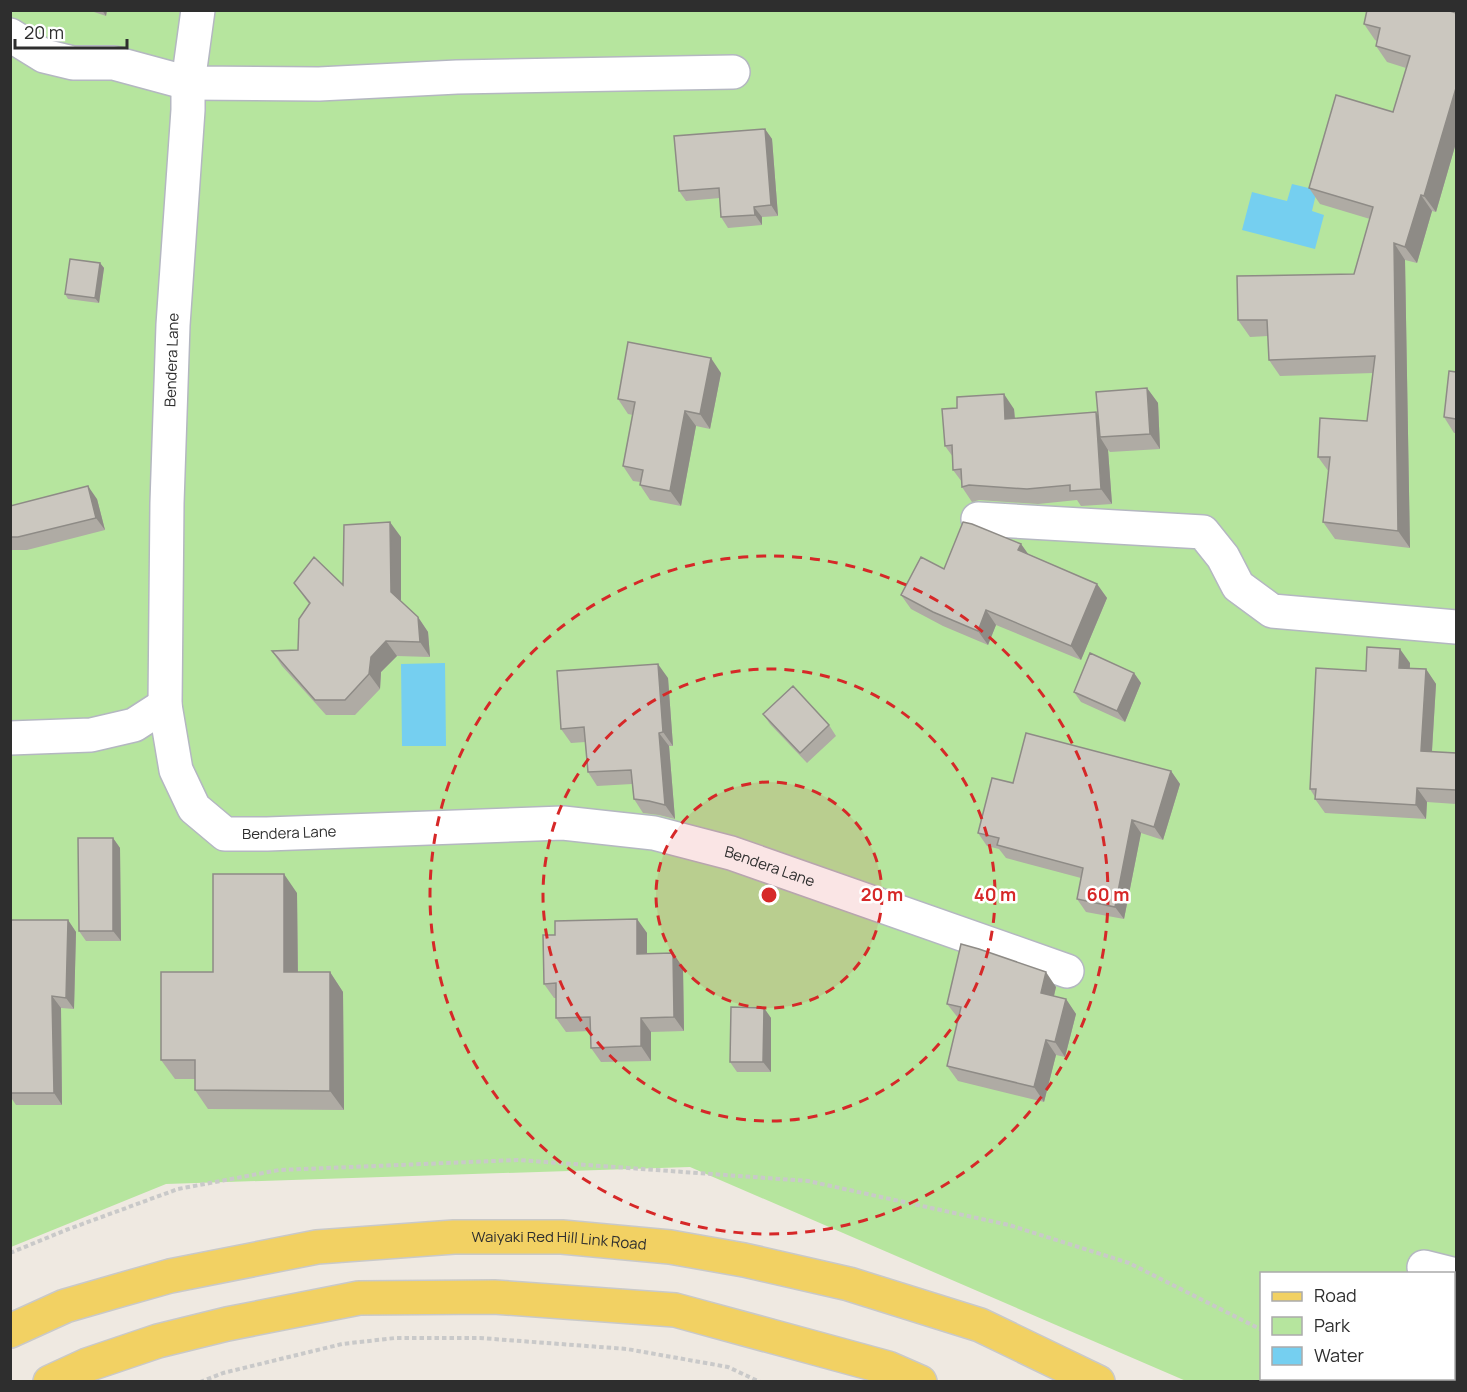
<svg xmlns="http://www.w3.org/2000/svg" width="1467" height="1392" font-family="Manrope,sans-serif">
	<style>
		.green { fill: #b6e59e; fill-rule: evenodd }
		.water { fill: #75cff0 }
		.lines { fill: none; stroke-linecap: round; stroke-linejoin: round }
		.minor-casing { stroke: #b4b7c1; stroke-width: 36 }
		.major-casing { stroke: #c9c9c9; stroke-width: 36 }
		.path { stroke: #c9c9c9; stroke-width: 4; stroke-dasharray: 4.5 3; stroke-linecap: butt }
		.minor { stroke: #fff; stroke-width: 33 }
		.major { stroke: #f2d163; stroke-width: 33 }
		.wall { fill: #afaba4 }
		.shaded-wall { fill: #8e8b86 }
		.building { fill: #cbc7bf; stroke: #8e8b86; stroke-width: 1.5 }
		.ring { fill: none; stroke: #d62828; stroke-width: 3; stroke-dasharray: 10 8 }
		.labels { text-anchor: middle; stroke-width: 5; stroke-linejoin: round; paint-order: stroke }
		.street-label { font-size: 15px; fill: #2e2e2e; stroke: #fff }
		.centre { fill: #d62828; stroke: #fff; stroke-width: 3 }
		.ring-label { font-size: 18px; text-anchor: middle; font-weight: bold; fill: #d62828; stroke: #fff; stroke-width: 5; stroke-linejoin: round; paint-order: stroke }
	</style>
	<rect width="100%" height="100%" fill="#efe9e1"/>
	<path class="green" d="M 11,11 L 1456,11 L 1456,1381 L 1186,1381 L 690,1167 L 166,1184 L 11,1247 ZM 1262,1274 L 1454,1274 L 1454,1378 L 1262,1378 Z"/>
	<path class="water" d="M 1292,184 L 1317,190 L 1312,211 L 1324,215 L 1315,249 L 1242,230 L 1252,192 L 1287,201 Z
		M 445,663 L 446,746 L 402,746 L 401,664 Z"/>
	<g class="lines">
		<g class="minor-casing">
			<g id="minor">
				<path id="s1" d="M 198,10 L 188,83 L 188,110 L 173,325 L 167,503 L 165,705 L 176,770 L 194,808 L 225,834 L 267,834 L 563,823 L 654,833 L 731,853 L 1067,971"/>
				<path d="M 10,35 L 44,56 L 73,63 L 114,63 L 188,83 L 319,84 L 457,77 L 733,72"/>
				<path d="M 978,519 L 1203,532 L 1223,557 L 1238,586 L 1272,611 L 1456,627"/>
				<path d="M 10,738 L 91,735 L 134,725 L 165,705"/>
				<path d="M 1424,1267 L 1452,1274"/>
			</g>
		</g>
		<g class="major-casing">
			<g id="major">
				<path id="s2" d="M 10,1331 L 65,1306 L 117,1291 L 170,1276 L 317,1247 L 454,1237 L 562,1237 L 670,1247 L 744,1260 L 849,1284 L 980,1325 L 1098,1382"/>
				<path d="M 50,1382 L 87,1365 L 158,1341 L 227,1324 L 359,1298 L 494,1297 L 675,1310 L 888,1368 L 920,1382"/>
			</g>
		</g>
		<path class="path" d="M 10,1253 L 66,1230 L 178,1189 L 279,1170 L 518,1160 L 808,1181 L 1009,1225 L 1129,1263 L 1262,1330
			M 1349,1378 L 1355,1382
			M 200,1382 L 223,1373 L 342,1344 L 395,1338 L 480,1338 L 627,1349 L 728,1367 L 760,1382"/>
		<use href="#minor" class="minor"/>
		<use href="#major" class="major"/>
	</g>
	<path class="wall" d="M 88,10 L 107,10 L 106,16 Z
		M 1456,13 L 1456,143 L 1436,212 L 1432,211 L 1417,263 L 1405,260 L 1410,548 L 1335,539 L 1323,522 L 1329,472 L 1318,457 L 1367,421 L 1373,373 L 1280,376 L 1269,360 L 1268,336 L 1250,337 L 1238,320 L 1354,274 L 1370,219 L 1320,204 L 1309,188 L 1393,112 L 1406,68 L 1387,62 L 1376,46 L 1377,41 L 1375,40 L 1364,24 Z
		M 765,129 L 772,139 L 778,216 L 762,217 L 762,225 L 728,228 L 721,217 L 720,198 L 686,201 L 679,191 Z
		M 100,263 L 104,268 L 99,303 L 68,299 L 65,294 Z
		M 1456,372 L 1456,433 L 1454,433 L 1444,417 Z
		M 721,373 L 710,429 L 696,426 L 681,506 L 650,500 L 640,485 L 640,482 L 633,481 L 623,466 L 633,415 L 628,414 L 618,399 Z
		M 1147,388 L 1158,403 L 1160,449 L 1110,452 L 1108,450 L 1112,504 L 1081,506 L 1077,500 L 1038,504 L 979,500 L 972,502 L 962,487 L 962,482 L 953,470 L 953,457 L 945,446 L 1014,409 L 1015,418 L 1098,415 Z
		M 10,430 L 12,433 L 12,506 L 97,499 L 105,530 L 27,550 L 10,550 Z
		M 401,537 L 401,601 L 418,617 L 428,632 L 430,657 L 397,656 L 381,672 L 380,689 L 355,715 L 326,715 L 282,666 L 272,651 L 298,650 L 309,604 L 294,583 L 343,585 Z
		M 1021,544 L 1028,554 L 1097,584 L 1107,598 L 1081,660 L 996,625 L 988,645 L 943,626 L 911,609 L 901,595 L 944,569 Z
		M 1410,663 L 1410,669 L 1426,669 L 1436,684 L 1432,752 L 1456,753 L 1456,804 L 1427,802 L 1426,819 L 1325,813 L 1315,799 L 1315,797 L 1310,789 L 1366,671 Z
		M 1134,673 L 1141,683 L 1125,722 L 1081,702 L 1074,692 Z
		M 668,678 L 673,746 L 669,746 L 675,819 L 659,815 L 643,813 L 634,799 L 632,784 L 597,786 L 588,772 L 585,742 L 571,743 L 561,729 Z
		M 763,714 L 829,725 L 836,736 L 807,763 L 770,724 Z
		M 1171,771 L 1180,784 L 1163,840 L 1141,833 L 1124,919 L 1086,912 L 1077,899 L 1081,878 L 1006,858 L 999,849 L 987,846 L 978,833 L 1013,783 Z
		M 113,838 L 120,848 L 121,941 L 86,941 L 79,931 Z
		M 297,893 L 298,972 L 330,972 L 343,992 L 344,1110 L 208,1109 L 195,1090 L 195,1079 L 175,1079 L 161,1060 L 213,972 Z
		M 637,919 L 647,933 L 647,954 L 673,953 L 683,968 L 684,1031 L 651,1032 L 651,1061 L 601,1062 L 591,1048 L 590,1031 L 566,1032 L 556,1018 L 556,998 L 554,998 L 544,984 L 555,935 Z
		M 10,920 L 68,920 L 76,932 L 74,1009 L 61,1008 L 62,1105 L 16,1105 L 10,1096 Z
		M 1056,987 L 1054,996 L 1066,999 L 1076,1014 L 1065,1057 L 1056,1055 L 1044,1102 L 958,1081 L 947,1066 L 959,1019 L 947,1004 Z
		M 764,1008 L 771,1018 L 771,1072 L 737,1072 L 730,1062 Z"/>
	<path class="shaded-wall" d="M 102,10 L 107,10 L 106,16 Z
		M 1456,88 L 1456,143 L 1436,212 L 1424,196 Z
		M 765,129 L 772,139 L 778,216 L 771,205 Z
		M 1421,195 L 1432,211 L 1417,263 L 1405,247 Z
		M 754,207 L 762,217 L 762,225 L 755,215 Z
		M 1394,243 L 1405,260 L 1410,548 L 1398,531 Z
		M 100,263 L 104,268 L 99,303 L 95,298 Z
		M 711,358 L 721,373 L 710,429 L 700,414 Z
		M 1147,388 L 1158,403 L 1160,449 L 1150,434 Z
		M 1004,394 L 1014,409 L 1016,434 L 1005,419 Z
		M 685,411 L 696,426 L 681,506 L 670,491 Z
		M 1096,412 L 1107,427 L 1100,437 L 1108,450 L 1112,504 L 1101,489 Z
		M 10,430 L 12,433 L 12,521 L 10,519 Z
		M 88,486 L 97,499 L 105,530 L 96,518 Z
		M 390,522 L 401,537 L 401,607 L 391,592 Z
		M 1021,544 L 1031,558 L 1018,550 Z
		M 1097,584 L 1107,598 L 1081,660 L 1071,646 Z
		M 986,610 L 996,625 L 988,645 L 978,631 Z
		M 418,617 L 428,632 L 430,657 L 420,642 Z
		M 386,641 L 397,656 L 381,672 L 380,689 L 369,674 L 371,657 Z
		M 1400,649 L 1410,663 L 1409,682 L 1399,668 Z
		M 658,664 L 668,678 L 673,746 L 663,732 Z
		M 1426,669 L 1436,684 L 1431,766 L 1421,751 Z
		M 1134,673 L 1141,683 L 1125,722 L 1117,711 Z
		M 659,733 L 669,746 L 675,819 L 665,805 Z
		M 1171,771 L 1180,784 L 1163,840 L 1154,827 Z
		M 1417,788 L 1427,802 L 1426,819 L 1416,805 Z
		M 1132,820 L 1141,833 L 1124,919 L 1115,907 Z
		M 113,838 L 120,848 L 121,941 L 113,931 Z
		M 284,874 L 297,893 L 298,991 L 284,972 Z
		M 637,919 L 647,933 L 647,968 L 637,954 Z
		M 68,920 L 76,932 L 74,1009 L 66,998 Z
		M 673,953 L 683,968 L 684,1031 L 674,1017 Z
		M 330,972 L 343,992 L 344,1110 L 330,1091 Z
		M 1046,972 L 1056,987 L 1051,1008 L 1041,993 Z
		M 52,996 L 61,1008 L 62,1105 L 54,1093 Z
		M 1066,999 L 1076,1014 L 1065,1057 L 1055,1042 Z
		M 764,1008 L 771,1018 L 771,1072 L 763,1062 Z
		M 641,1018 L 651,1032 L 651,1061 L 641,1046 Z
		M 1046,1040 L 1056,1055 L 1044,1102 L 1034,1087 Z"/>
	<path class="building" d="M 1367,10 L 1447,10 L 1456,13 L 1456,88 L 1424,196 L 1421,195 L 1405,247 L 1394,243 L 1398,531 L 1323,522 L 1330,457 L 1318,457 L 1320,418 L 1367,421 L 1375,356 L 1269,360 L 1267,320 L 1238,320 L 1237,276 L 1354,274 L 1373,207 L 1309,188 L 1336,95 L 1393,112 L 1410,56 L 1376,46 L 1380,28 L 1364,24 Z
		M 765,129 L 771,205 L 754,207 L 755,215 L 721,217 L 719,188 L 679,191 L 674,136 Z
		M 70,259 L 100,263 L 95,298 L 65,294 Z
		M 628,342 L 711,358 L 700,414 L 685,411 L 670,491 L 640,485 L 643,470 L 623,466 L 635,402 L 618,399 Z
		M 1449,371 L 1456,372 L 1456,419 L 1444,417 Z
		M 1147,388 L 1150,434 L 1100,437 L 1096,392 Z
		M 1004,394 L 1005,419 L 1096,412 L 1101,489 L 1070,491 L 1070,485 L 1027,489 L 969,485 L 962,487 L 961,469 L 953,470 L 952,445 L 945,446 L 942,409 L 957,408 L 957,397 Z
		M 88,486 L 96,518 L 18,537 L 10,537 L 10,506 Z
		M 390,522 L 391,592 L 418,617 L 420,642 L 386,641 L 371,657 L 369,674 L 345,700 L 315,700 L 272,651 L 298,650 L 299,619 L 310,603 L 294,583 L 314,557 L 343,585 L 344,525 Z
		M 963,522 L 972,524 L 1021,544 L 1018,550 L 1097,584 L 1071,646 L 986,610 L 978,631 L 933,612 L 901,595 L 921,557 L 944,569 Z
		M 1367,647 L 1400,649 L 1399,668 L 1426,669 L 1421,751 L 1456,753 L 1456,790 L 1417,788 L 1416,805 L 1315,799 L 1316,789 L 1310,789 L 1316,668 L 1366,671 Z
		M 1090,653 L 1134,673 L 1117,711 L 1074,692 Z
		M 658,664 L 663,732 L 659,733 L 665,805 L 649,801 L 634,799 L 631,770 L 588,772 L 584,727 L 561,729 L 557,671 Z
		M 793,686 L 829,725 L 800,753 L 763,714 Z
		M 1026,733 L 1171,771 L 1154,827 L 1132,820 L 1115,907 L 1077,899 L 1083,868 L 997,845 L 999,838 L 978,833 L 992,778 L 1013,783 Z
		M 78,838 L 113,838 L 113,931 L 79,931 Z
		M 213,874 L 284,874 L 284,972 L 330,972 L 330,1091 L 195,1090 L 195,1060 L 161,1060 L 161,972 L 213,972 Z
		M 637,919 L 637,954 L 673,953 L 674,1017 L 641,1018 L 641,1046 L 591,1048 L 590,1017 L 556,1018 L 556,983 L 544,984 L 543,935 L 555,935 L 555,921 Z
		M 10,920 L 68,920 L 66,998 L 52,996 L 54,1093 L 10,1093 Z
		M 961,944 L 979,949 L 1046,972 L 1041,993 L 1066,999 L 1055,1042 L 1046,1040 L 1034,1087 L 947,1066 L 961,1007 L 947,1004 Z
		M 731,1007 L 764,1008 L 763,1062 L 730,1062 Z"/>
	<circle cx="769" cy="895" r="113" fill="#d62828" fill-opacity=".12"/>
	<g class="ring">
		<circle cx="769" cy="895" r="113"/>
		<circle cx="769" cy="895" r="226"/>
		<circle cx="769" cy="895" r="339"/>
	</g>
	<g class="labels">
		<g class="street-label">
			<text transform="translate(172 360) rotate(-88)" y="5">Bendera Lane</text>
			<text dy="5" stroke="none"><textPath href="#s1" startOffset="909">Bendera Lane</textPath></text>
			<text dy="5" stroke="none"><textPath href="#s1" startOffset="1395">Bendera Lane</textPath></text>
			<text dy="5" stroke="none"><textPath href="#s2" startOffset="562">Waiyaki Red Hill Link Road</textPath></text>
		</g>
	</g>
	<circle cx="769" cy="895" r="9" class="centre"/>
	<g class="ring-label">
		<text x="882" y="901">20 m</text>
		<text x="995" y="901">40 m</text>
		<text x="1108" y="901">60 m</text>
	</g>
	<rect width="1467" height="1392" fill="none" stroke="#2e2e2e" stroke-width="24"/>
	<rect x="1260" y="1272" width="195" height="108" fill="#ffffff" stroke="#ababab" stroke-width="1.5"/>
	<rect x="1272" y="1292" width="30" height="9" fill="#f2d163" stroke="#ababab" stroke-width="1.5"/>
	<text x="1314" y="1302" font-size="18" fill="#2e2e2e">Road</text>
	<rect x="1272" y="1317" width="30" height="18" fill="#b6e59e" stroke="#ababab" stroke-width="1.5"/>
	<text x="1314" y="1332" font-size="18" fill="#2e2e2e">Park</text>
	<rect x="1272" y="1347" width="30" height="18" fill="#75cff0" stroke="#ababab" stroke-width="1.5"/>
	<text x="1314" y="1362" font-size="18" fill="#2e2e2e">Water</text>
	<path d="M15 39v9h112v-9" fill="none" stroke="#2e2e2e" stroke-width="3"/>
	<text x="24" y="39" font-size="18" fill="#2e2e2e" stroke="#ffffff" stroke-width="4.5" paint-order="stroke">20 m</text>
</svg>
